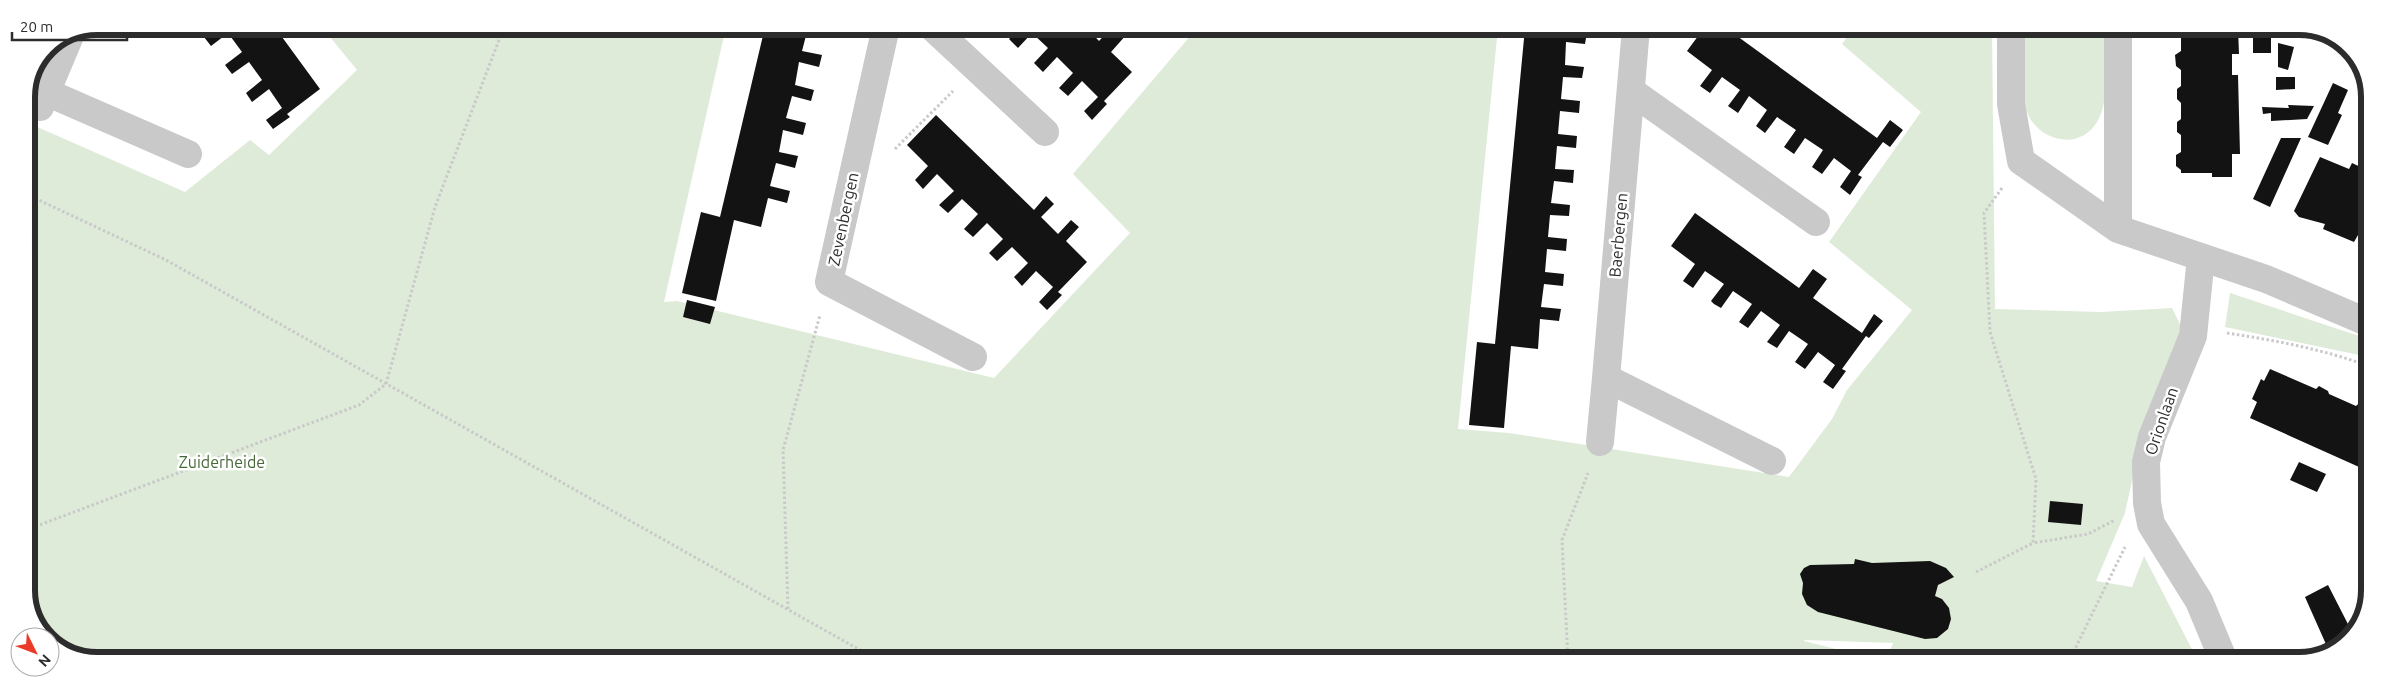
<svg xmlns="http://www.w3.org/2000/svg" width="2396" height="687" font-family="Ubuntu,sans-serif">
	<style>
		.green { fill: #dfebd9; fill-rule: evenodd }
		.building { fill: #131313 }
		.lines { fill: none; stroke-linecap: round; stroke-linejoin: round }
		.path { stroke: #c9c9c9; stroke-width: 3; stroke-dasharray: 2.5 2.5; stroke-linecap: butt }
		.minor { stroke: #c9c9c9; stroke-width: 28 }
		.labels { text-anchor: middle; stroke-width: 5; stroke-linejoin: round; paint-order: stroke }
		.street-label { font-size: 16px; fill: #2c2c2c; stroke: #fff }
		.park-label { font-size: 16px; fill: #476939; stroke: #fff }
		.rim { fill: none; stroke: #2c2c2c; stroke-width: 6 }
	</style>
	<rect width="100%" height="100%" fill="#fff"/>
	<path class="green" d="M 321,26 L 726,27 L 664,302 L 677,301 L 994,378 L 1130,233 L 1073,174 L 1191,35 L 1188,27 L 1498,28 L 1458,429 L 1509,433 L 1789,477 L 1832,419 L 1847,390 L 1912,310 L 1829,242 L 1921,112 L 1842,44 L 1854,28 L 1992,28 L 1995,309 L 2101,312 L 2172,308 L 2184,332 L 2143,429 L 2125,513 L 2096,581 L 2132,587 L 2144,556 L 2198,661 L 79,658 L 50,641 L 50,637 L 44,637 L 26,595 L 26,122 L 185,192 L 250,140 L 269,155 L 357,70 ZM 1804,641 L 1804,640 L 1893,643 L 1887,658 L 1836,649 Z
		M 2025,28 L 2105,28 C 2105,56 2111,99 2097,122 C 2078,154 2031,139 2025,105 C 2021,86 2025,49 2025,28 Z
		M 2230,293 L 2365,338 L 2359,355 L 2225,327 Z"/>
	<path class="building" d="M 219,26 L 274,26 L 320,89 L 287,114 L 290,117 L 273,129 L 266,120 L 282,108 L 269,89 L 252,102 L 246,93 L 262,80 L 249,62 L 232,74 L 225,65 L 242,52 L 228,33 L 211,46 L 204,37 Z
		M 765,27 L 829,27 L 828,33 L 808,28 L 802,51 L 822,55 L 819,67 L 799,62 L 795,85 L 814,90 L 811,101 L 792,96 L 786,118 L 806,123 L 803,135 L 783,130 L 779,152 L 798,156 L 795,168 L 776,163 L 770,186 L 790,191 L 787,203 L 768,198 L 761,227 L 734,220 L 716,301 L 682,293 L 701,212 L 720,217 Z
		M 1021,27 L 1086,27 L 1099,41 L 1112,27 L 1120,27 L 1127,34 L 1111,52 L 1132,72 L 1104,101 L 1107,104 L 1092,120 L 1084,111 L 1098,97 L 1082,81 L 1068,96 L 1059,88 L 1073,73 L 1057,57 L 1043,72 L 1034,63 L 1048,48 L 1032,33 L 1018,48 L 1009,39 Z
		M 1525,28 L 1568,28 L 1568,30 L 1587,32 L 1585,44 L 1566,42 L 1565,65 L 1584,67 L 1582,78 L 1563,77 L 1561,99 L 1580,101 L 1579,113 L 1560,111 L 1558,134 L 1577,136 L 1576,148 L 1557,146 L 1555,169 L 1574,170 L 1573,183 L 1554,181 L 1551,203 L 1570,205 L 1569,216 L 1550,215 L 1548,237 L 1567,239 L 1566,251 L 1547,249 L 1545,272 L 1564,274 L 1563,286 L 1544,284 L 1541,307 L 1561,309 L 1559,321 L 1540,319 L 1538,349 L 1511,346 L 1504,428 L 1469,425 L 1477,342 L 1495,344 Z
		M 1704,28 L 1726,28 L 1877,138 L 1890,120 L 1903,130 L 1890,147 L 1883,142 L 1858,175 L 1862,177 L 1850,195 L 1840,187 L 1851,171 L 1834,158 L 1822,174 L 1812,167 L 1823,150 L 1805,138 L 1794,154 L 1784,147 L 1796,130 L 1777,117 L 1765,133 L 1756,126 L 1767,110 L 1749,96 L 1738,113 L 1728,106 L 1740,90 L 1722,77 L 1710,93 L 1700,86 L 1712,70 L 1687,51 Z
		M 2181,28 L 2238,28 L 2239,54 L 2232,54 L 2232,75 L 2238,75 L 2240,154 L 2232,154 L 2232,177 L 2212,177 L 2212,173 L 2181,173 L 2181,170 L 2176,166 L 2176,155 L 2181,152 L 2181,135 L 2177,132 L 2177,122 L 2181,119 L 2181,103 L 2177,99 L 2177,89 L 2181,86 L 2181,70 L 2176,66 L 2175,55 L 2181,51 Z
		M 2253,29 L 2271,29 L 2271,53 L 2253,53 Z
		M 2299,29 L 2311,29 L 2309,34 L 2298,30 Z
		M 2278,43 L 2294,47 L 2288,70 L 2278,67 Z
		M 2276,77 L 2295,77 L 2295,89 L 2276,90 Z
		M 2333,83 L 2348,90 L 2338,113 L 2342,115 L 2328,145 L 2308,137 Z
		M 2288,105 L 2314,106 L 2307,119 L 2271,121 L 2271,113 L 2263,114 L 2262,107 L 2289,108 Z
		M 936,115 L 1034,210 L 1046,196 L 1054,204 L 1041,217 L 1058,234 L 1071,220 L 1079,227 L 1066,241 L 1087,262 L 1058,292 L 1062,295 L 1047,310 L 1039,302 L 1053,287 L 1036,271 L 1022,286 L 1014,277 L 1028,263 L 1012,247 L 997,261 L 989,253 L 1003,239 L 987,223 L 973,237 L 964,229 L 978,214 L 962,199 L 948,213 L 939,205 L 954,191 L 937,174 L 923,189 L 915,180 L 928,166 L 907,145 Z
		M 2281,138 L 2301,138 L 2270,207 L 2253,199 Z
		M 2320,157 L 2349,169 L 2352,163 L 2369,171 L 2369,231 L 2362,228 L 2354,242 L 2323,229 L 2325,224 L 2299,217 L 2294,211 Z
		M 1695,213 L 1799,288 L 1813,269 L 1827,279 L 1813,298 L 1862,333 L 1874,314 L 1883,321 L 1869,338 L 1866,336 L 1842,369 L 1846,371 L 1833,389 L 1823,382 L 1835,365 L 1818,352 L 1805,369 L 1795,362 L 1808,344 L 1789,331 L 1777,348 L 1767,342 L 1780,325 L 1761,311 L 1748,328 L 1739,322 L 1752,304 L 1733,291 L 1721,308 L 1714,304 L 1711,301 L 1724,284 L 1705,271 L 1693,288 L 1683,281 L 1695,264 L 1671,246 Z
		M 687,300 L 715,307 L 710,324 L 683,317 Z
		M 2270,369 L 2316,389 L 2319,386 L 2328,391 L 2329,394 L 2356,406 L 2359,403 L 2368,407 L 2368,471 L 2250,418 L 2257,402 L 2252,399 L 2261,379 L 2264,381 Z
		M 2299,462 L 2326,474 L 2317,492 L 2290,480 Z
		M 2050,501 L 2083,504 L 2081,525 L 2048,522 Z
		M 1855,559 L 1872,563 L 1930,561 L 1946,568 L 1954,577 L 1938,585 L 1935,596 L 1942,599 L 1949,608 L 1951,619 L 1948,629 L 1937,638 L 1925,639 L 1818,612 L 1807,605 L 1802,594 L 1803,583 L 1800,574 L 1804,568 L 1810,565 L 1854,564 Z
		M 2328,585 L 2352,632 L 2342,646 L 2329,651 L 2305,597 Z"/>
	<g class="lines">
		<path class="path" d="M 895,149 L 953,91
			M 2002,188 L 1984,213 L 1990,332 L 2036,479 L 2033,543 L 2088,534 L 2115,520
			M 26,194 L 166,260 L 876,659
			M 2227,333 C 2272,340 2317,348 2360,363
			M 2364,356 L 2360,363 L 2368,366
			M 26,530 L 359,405 L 386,384 L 435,207 L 504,27
			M 1976,572 L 2033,543
			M 788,609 L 783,450 L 820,315
			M 1568,660 L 1562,540 L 1588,473
			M 2069,661 L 2125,547"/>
		<path class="minor" d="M 886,27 L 829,282 L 973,357
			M 932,27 L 1045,132
			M 1636,28 L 1606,378 L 1772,461
			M 2011,28 L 2011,104 L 2021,161 L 2118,229 L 2266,279 L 2369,323
			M 1631,91 L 1816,222
			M 46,92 L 188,154
			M 40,107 L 69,38
			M 2118,229 L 2118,28
			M 2201,257 L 2193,336 L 2152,437 L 2146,462 L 2147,503 L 2151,524 L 2199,601 L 2224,661
			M 1600,442 L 1606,378"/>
	</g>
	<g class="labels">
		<g class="street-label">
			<text transform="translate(843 219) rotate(-78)" y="6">Zevenbergen</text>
			<text transform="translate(1618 235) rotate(-85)" y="6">Baerbergen</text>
			<text transform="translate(2161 421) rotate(-71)" y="6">Orionlaan</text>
		</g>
		<g class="park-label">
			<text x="222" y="468">Zuiderheide</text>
		</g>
	</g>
	<path d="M0 0H2396V687H0ZM97 35H2299A62 62 0 0 1 2361 97V590A62 62 0 0 1 2299 652H97A62 62 0 0 1 35 590V97A62 62 0 0 1 97 35Z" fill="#fff" fill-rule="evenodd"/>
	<path class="rim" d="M97 35H2299A62 62 0 0 1 2361 97V590A62 62 0 0 1 2299 652H97A62 62 0 0 1 35 590V97A62 62 0 0 1 97 35Z"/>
	<g transform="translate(35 652) rotate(132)"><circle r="24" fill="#ffffff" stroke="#ababab"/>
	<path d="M0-4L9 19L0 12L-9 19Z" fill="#ea3b28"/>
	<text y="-8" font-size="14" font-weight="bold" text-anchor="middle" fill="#2c2c2c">N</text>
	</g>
	<path d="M12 32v8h115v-8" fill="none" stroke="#2c2c2c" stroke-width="2.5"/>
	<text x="20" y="32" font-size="15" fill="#2c2c2c" stroke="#ffffff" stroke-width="4" paint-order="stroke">20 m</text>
</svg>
